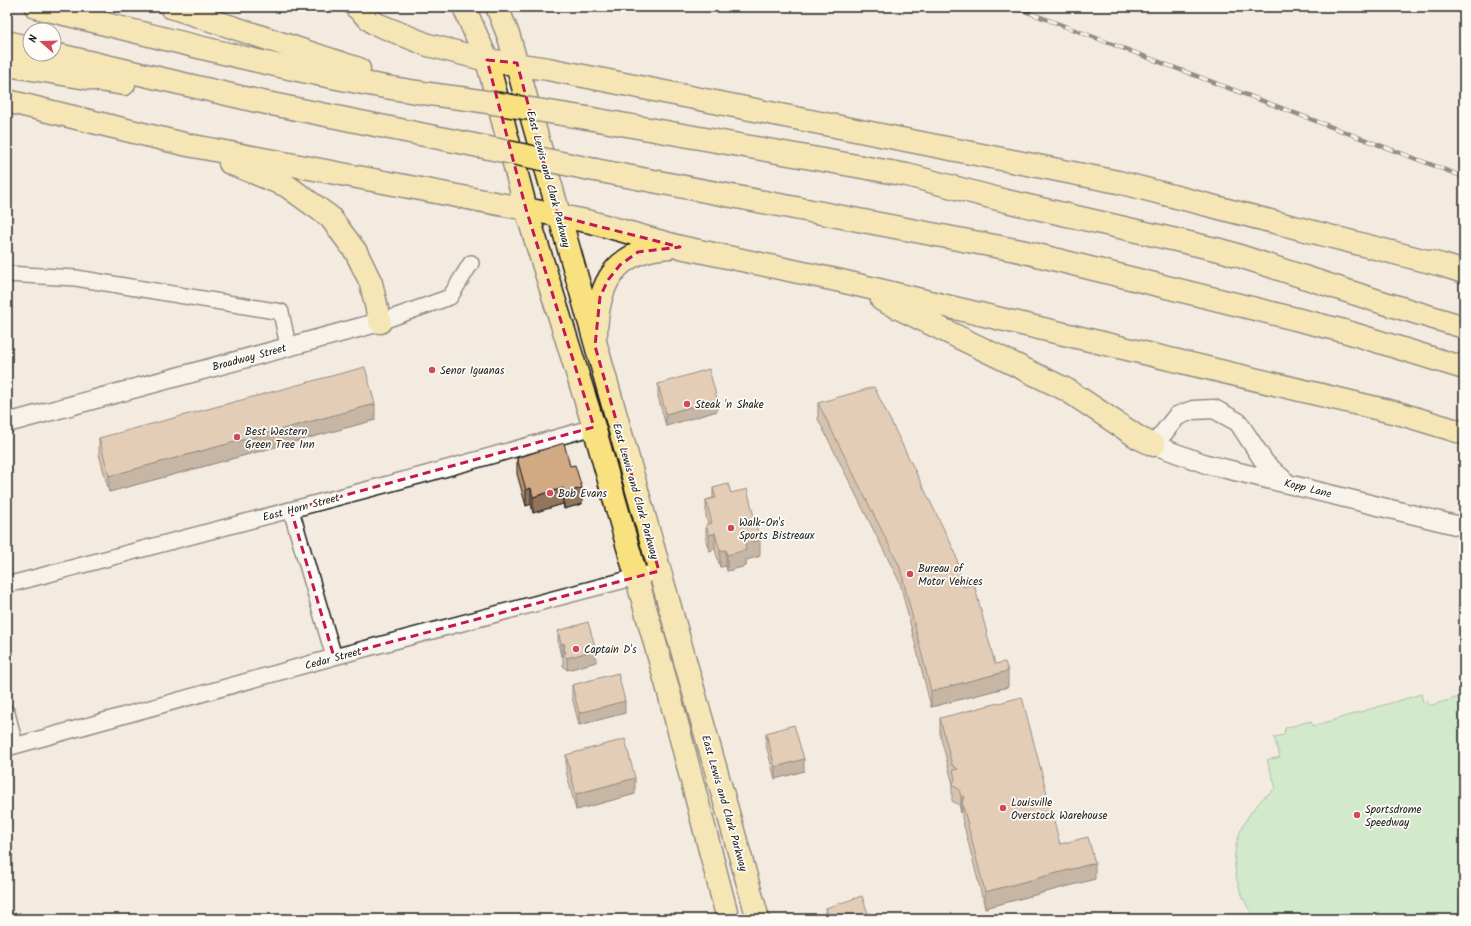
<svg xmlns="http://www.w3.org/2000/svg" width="1471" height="926" font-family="Kalam,sans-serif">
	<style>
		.green { fill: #a8e8b1; stroke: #628266 }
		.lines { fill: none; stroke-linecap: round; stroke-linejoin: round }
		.minor-casing { stroke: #1c1c1c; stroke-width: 18 }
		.tertiary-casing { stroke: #1c1c1c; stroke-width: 21 }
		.primary-casing { stroke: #1c1c1c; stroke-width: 25 }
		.motorway-casing { stroke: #1c1c1c; stroke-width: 25 }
		.minor { stroke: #fdfcf7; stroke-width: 15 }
		.tertiary { stroke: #fdfcf7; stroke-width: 18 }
		.primary { stroke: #fae180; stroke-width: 22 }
		.motorway { stroke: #fae180; stroke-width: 22 }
		.rail-casing { stroke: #1c1c1c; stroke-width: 4.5 }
		.rail { stroke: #fdfcf7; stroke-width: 3; stroke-dasharray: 9; stroke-linecap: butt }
		.motorway-bridge-casing { stroke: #1c1c1c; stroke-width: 25; stroke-linecap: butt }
		.motorway-bridge { stroke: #fae180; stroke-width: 22 }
		.wall { fill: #b49171; stroke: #1c1c1c }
		.shaded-wall { fill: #92765c; stroke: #1c1c1c }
		.building { fill: #d1a983; stroke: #1c1c1c }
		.marked { fill: none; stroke: #c2185b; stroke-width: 3; stroke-dasharray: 8 5; stroke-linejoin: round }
		.poi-dot { fill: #d1495b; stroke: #fdfcf7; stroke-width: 1.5 }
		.labels { text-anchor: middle; stroke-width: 3.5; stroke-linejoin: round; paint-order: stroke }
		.street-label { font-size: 11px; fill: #1c1c1c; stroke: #fdfcf7 }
		.poi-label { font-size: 11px; fill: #1c1c1c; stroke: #fdfcf7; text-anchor: start }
	</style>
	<rect width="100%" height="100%" fill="#f4ebe0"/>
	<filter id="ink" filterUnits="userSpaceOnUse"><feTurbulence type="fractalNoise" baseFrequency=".025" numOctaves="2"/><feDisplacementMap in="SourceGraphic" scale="8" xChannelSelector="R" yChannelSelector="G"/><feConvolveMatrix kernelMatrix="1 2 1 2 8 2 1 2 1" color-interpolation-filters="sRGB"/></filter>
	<g filter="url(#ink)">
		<path class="green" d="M 1421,694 L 1423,702 L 1428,701 L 1429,706 L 1459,697 L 1464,698 L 1464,919 L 1255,919 C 1230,881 1225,842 1257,805 C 1262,798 1270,793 1276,788 L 1267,760 L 1280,757 L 1274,737 L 1284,735 L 1285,728 L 1311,721 L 1313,726 Z"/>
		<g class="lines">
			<g class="minor-casing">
				<path id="minor" d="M 7,274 L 76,278 L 281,312 L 288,346
					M 380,322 L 450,297 L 471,263
					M 291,510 L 334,657
					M 7,585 L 426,474 L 594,427
					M 7,713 L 15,745
					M 7,748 L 334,657 L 659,571"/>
			</g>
			<g class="tertiary-casing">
				<path id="tertiary" d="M 7,423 L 380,322
					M 1286,482 L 1265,463 L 1238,422 L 1214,409 L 1193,410 L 1177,416 L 1154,445 L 1206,464 L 1464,527"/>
			</g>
			<g class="primary-casing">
				<path id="primary" d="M 464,7 L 487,60 L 526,209 L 594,427 L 668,689 L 728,919
					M 497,7 L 509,37 L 758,919
					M 487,60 L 548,69 L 1118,182 L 1442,265 L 1464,272
					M 526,209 L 591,222 L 680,247 L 841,281 L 1401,414 L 1464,433
					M 882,300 L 1067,390 L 1139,438 L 1154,445
					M 596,333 C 598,283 615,250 670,247"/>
			</g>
			<g class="motorway-casing">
				<path id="motorway" d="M 36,7 C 178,41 322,82 468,99
					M 171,7 L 359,69
					M 356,7 L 374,23 L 428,45 L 487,60
					M 7,42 L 30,48
					M 54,54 L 257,101 L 479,146
					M 7,65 L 124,84
					M 7,101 L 188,145 L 526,209
					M 587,118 L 907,175 L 1006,201 L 1224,251 L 1381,302 L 1464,327
					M 230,163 L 287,186 L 330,217 L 356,252 L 371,283 L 380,322
					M 595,170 L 1021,251 L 1344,331 L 1464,368"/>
			</g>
			<use href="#minor" class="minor"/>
			<use href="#tertiary" class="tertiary"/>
			<use href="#primary" class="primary"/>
			<use href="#motorway" class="motorway"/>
			<g class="rail-casing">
				<path id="rail" d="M 1014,7 L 1464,177"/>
			</g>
			<use href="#rail" class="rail"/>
			<g class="motorway-bridge-casing">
				<path id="motorway-bridge" d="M 468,99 L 587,118
					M 479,146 L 595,170"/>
			</g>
			<use href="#motorway-bridge" class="motorway-bridge"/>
		</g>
		<path class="wall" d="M 658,384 L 717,411 L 666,426 L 658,397 Z
			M 818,403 L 963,587 L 995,664 L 1008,687 L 931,707 L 900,583 L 818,419 Z
			M 375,420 L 109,492 L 99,454 L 99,438 Z
			M 517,458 L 570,466 L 582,504 L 564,509 L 563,504 L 533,513 L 531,504 L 526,506 L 517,474 Z
			M 713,488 L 731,493 L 760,556 L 746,560 L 746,566 L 727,571 L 726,566 L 720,567 L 715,549 L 709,551 L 706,541 L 706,525 L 708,524 L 706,516 L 706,500 L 713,498 Z
			M 558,631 L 596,662 L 567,670 L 563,666 L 563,655 L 561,656 L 558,643 Z
			M 572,685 L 625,713 L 579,725 L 572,697 Z
			M 940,718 L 1060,844 L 1095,879 L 985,908 L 962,818 L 962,812 L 961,813 L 959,805 L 952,801 L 952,785 L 953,782 L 952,781 L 940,734 Z
			M 766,733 L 804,771 L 775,779 L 766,745 Z
			M 566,755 L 635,794 L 576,810 L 566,771 Z
			M 826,908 L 870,919 L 824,919 L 824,913 L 826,913 Z"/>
		<path class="shaded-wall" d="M 717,399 L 717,411 L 666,426 L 666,414 Z
			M 375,404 L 375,420 L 109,492 L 109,476 Z
			M 531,488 L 531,504 L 526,506 L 526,490 Z
			M 563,488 L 563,504 L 533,513 L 533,497 Z
			M 582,488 L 582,504 L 564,509 L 564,493 Z
			M 715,533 L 715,549 L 709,551 L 709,535 Z
			M 760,540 L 760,556 L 746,560 L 746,566 L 727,571 L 727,555 L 745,544 Z
			M 726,550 L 726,566 L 720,567 L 720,551 Z
			M 564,643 L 564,654 L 563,655 L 561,656 L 561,644 Z
			M 596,650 L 596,662 L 567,670 L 567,658 Z
			M 1008,671 L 1008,687 L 931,707 L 931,691 Z
			M 625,701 L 625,713 L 579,725 L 579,713 Z
			M 804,759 L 804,771 L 775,779 L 775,767 Z
			M 635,778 L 635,794 L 576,810 L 576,794 Z
			M 965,796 L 962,802 L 962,812 L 961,813 L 961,797 Z
			M 1095,863 L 1095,879 L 985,908 L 985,892 Z"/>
		<path class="building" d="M 365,367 L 375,404 L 109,476 L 99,438 Z
			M 709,369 L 717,399 L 666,414 L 658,384 Z
			M 874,387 L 955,552 L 963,587 L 974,584 L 995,664 L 1005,662 L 1008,671 L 931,691 L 900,567 L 818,403 Z
			M 564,443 L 570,466 L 575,465 L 582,488 L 564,493 L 563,488 L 533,497 L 531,488 L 526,490 L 517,458 Z
			M 728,484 L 731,493 L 747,489 L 760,540 L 745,544 L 746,550 L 727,555 L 726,550 L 720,551 L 715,533 L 709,535 L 706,525 L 712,523 L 706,500 L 716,498 L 713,488 Z
			M 588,622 L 596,650 L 567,658 L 563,654 L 566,653 L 564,648 L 565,647 L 564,643 L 561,644 L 558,631 Z
			M 618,673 L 625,701 L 579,713 L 572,685 Z
			M 1022,697 L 1060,844 L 1088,837 L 1095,863 L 985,892 L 962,802 L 965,796 L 961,797 L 959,789 L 952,785 L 955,779 L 953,770 L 958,769 L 952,765 L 940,718 Z
			M 794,725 L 804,759 L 775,767 L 766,733 Z
			M 625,739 L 635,778 L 576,794 L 566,755 Z
			M 862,896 L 870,919 L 826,919 L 824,913 L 827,912 L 826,908 Z"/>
	</g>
	<path d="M0 0H1471V926H0ZM 487,60 L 517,63 L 558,216 L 680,247 L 638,252 L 620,265 L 608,280 L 600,297 L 595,346 L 659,571 L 334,657 L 291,510 L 594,427 L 526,209 Z" fill="#f4ebe0" fill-opacity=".55" fill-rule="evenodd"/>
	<path class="marked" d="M 487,60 L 517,63 L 558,216 L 680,247 L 638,252 L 620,265 L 608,280 L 600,297 L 595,346 L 659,571 L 334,657 L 291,510 L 594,427 L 526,209 Z"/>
	<g class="poi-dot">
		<circle cx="432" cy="370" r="4"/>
		<circle cx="687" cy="404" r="4"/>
		<circle cx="237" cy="437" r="4"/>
		<circle cx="550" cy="493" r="4"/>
		<circle cx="731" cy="528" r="4"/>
		<circle cx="910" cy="574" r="4"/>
		<circle cx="576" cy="649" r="4"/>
		<circle cx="1003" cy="808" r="4"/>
		<circle cx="1357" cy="815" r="4"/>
	</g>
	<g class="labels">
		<g class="street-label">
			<text transform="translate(549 179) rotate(75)" y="4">East Lewis and Clark Parkway</text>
			<text transform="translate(249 357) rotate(-15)" y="4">Broadway Street</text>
			<text transform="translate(1308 488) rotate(14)" y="4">Kopp Lane</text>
			<text transform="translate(636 491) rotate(74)" y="4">East Lewis and Clark Parkway</text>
			<text transform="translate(301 507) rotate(-15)" y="4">East Horn Street</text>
			<text transform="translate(333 658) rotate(-15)" y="4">Cedar Street</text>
			<text transform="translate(725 803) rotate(74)" y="4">East Lewis and Clark Parkway</text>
		</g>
		<g class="poi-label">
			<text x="440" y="374">Senor Iguanas</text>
			<text x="695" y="408">Steak 'n Shake</text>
			<text x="245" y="435">Best Western<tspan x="245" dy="13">Green Tree Inn</tspan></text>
			<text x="558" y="497">Bob Evans</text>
			<text x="739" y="526">Walk-On's<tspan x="739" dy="13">Sports Bistreaux</tspan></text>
			<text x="918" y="572">Bureau of<tspan x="918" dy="13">Motor Vehices</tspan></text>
			<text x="584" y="653">Captain D's</text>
			<text x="1011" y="806">Louisville<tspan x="1011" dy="13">Overstock Warehouse</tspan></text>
			<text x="1365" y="813">Sportsdrome<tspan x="1365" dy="13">Speedway</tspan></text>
		</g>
	</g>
	<rect width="1471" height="926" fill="none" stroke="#fdfcf7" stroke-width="24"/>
	<rect x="12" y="12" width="1447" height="902" fill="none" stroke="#1c1c1c" stroke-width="1.5" filter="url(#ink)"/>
	<g transform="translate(42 42) rotate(290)"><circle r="19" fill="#fdfcf7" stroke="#a3a29f"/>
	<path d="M0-3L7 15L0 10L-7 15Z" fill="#d1495b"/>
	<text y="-6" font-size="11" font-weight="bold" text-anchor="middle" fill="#1c1c1c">N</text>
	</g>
</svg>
